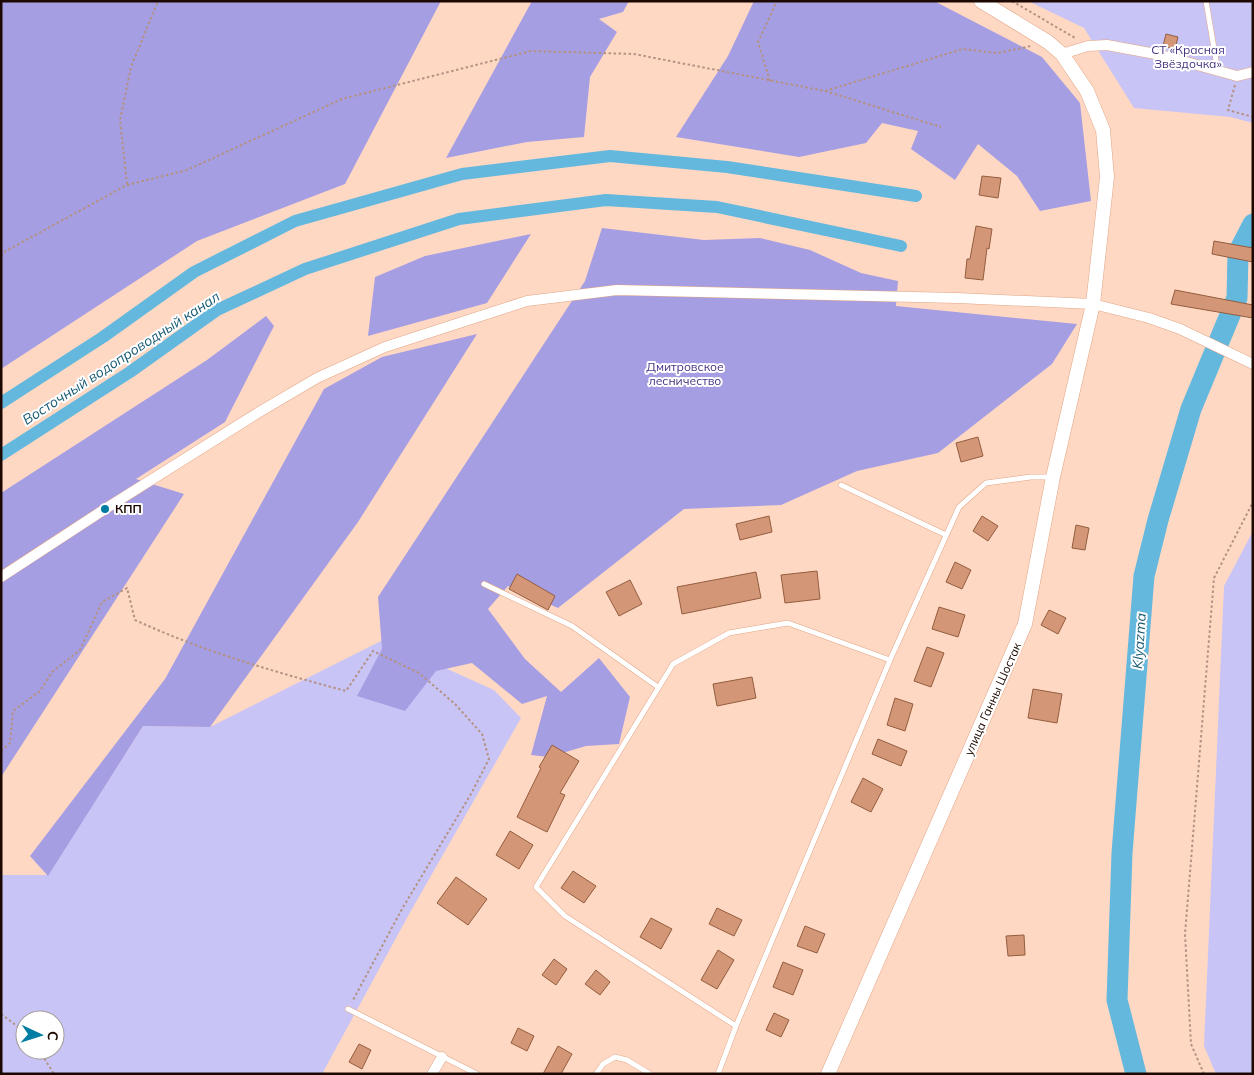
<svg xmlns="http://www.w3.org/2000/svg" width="1254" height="1075" font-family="Mulish,sans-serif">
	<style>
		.green { fill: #c9c4f6; fill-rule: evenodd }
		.forest { fill: #a69ee2 }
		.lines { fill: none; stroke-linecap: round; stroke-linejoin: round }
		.canal { stroke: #64b8de; stroke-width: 12 }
		.river { stroke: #64b8de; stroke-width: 21 }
		.building { fill: #d39777; stroke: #935d3e }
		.lane-casing { stroke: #e1a584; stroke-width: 6 }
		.street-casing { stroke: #e1a584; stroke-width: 11 }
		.secondary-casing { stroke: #e1a584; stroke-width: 15 }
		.path { stroke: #b39283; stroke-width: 2; stroke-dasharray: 2.5 2.5; stroke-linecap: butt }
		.lane { stroke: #fff; stroke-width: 5 }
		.street { stroke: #fff; stroke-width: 10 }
		.secondary { stroke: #fff; stroke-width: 14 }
		.poi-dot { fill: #017ca3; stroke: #fff; stroke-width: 2 }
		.labels { text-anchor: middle; stroke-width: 4; stroke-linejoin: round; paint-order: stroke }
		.park-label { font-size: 12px; fill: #453383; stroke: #fff }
		.poi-label { font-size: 12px; font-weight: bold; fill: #1d0801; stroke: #fff; text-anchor: start }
		.street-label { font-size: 12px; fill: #1d0801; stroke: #fff }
		.water-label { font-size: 14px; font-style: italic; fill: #185a74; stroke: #fff }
	</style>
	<rect width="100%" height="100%" fill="#ffd8c4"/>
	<path class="green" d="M 1028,1 L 1253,1 L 1253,123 L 1230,117 L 1134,108 L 1084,28 Z
		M 1253,531 L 1253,1074 L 1216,1074 L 1204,1046 L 1224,586 Z
		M 383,640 L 494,690 L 521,718 L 408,916 L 322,1074 L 1,1074 L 1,875 L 48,875 L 143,726 L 210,727 ZM 25,1020 L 55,1020 L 55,1050 L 25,1050 Z"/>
	<path class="forest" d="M 1,1 L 441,1 L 345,184 L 197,241 L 1,369 Z
		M 532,1 L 629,1 L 623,12 L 599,19 L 617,32 L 590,77 L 584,137 L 527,142 L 446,158 Z
		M 754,1 L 934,1 L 1042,57 L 1080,103 L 1091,201 L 1040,211 L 1017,176 L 978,144 L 955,180 L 911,149 L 918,131 L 882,123 L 866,143 L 799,157 L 676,137 L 728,56 Z
		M 602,228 L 704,240 L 760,238 L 810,250 L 861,273 L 898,281 L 896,306 L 1077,324 L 1052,364 L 938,453 L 857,471 L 781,505 L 684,509 L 558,608 L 508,586 L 488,609 L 525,659 L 561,692 L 599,658 L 630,697 L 619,744 L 586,746 L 549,757 L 531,755 L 547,696 L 522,704 L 472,663 L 436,671 L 405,711 L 357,696 L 382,649 L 378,597 L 585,281 Z
		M 531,234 L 487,303 L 368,336 L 375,277 L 425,256 Z
		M 266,316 L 274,326 L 225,422 L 136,479 L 184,494 L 1,777 L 1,493 L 207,360 Z
		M 477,334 L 358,522 L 210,727 L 143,726 L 48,876 L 30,856 L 165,679 L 324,389 L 382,357 Z"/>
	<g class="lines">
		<path class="canal" d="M 1,403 L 103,337 L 194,272 L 295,221 L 462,174 L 610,156 L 727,167 L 916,196
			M 1,455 L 130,372 L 217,310 L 305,269 L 459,219 L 606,200 L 717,207 L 901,246"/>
		<path class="river" d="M 1136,1074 L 1117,1000 L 1122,853 L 1144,576 L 1158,520 L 1191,409 L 1237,298 L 1238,253 L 1253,224"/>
	</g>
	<path class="building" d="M 1166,34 L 1178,37 L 1175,49 L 1163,46 Z
		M 982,176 L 1001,178 L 998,198 L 979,195 Z
		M 976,226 L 992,229 L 989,249 L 987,248 L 983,280 L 965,278 L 967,259 L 970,259 Z
		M 1214,241 L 1253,248 L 1253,262 L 1212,254 Z
		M 1175,290 L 1253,305 L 1253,318 L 1171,304 Z
		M 978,437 L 983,456 L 961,462 L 956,443 Z
		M 769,516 L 772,532 L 740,540 L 736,524 Z
		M 982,516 L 998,526 L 988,541 L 973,531 Z
		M 1076,525 L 1089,528 L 1085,550 L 1072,548 Z
		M 955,562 L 971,570 L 962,589 L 946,582 Z
		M 817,571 L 820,599 L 785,603 L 781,575 Z
		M 756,572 L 761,598 L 682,614 L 677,587 Z
		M 517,574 L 555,596 L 548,610 L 509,589 Z
		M 630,580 L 642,604 L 619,616 L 606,592 Z
		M 939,607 L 965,615 L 958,637 L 932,629 Z
		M 1049,610 L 1066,618 L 1058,634 L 1041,625 Z
		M 927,647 L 944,653 L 931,687 L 914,681 Z
		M 752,677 L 756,698 L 717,706 L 713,684 Z
		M 1033,689 L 1062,694 L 1057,723 L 1028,718 Z
		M 895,698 L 913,704 L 905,731 L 887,725 Z
		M 878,739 L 907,751 L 901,766 L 872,754 Z
		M 552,745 L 579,761 L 560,793 L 565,795 L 547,832 L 517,817 L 541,768 L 539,767 Z
		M 863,778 L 883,789 L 871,812 L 851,802 Z
		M 510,831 L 533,845 L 519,869 L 496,855 Z
		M 573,871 L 596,886 L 584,903 L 561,888 Z
		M 456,877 L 487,899 L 468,925 L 437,903 Z
		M 717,908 L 742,920 L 734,936 L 709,924 Z
		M 651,918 L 672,929 L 661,949 L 640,937 Z
		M 805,926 L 825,934 L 817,953 L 797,946 Z
		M 1024,935 L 1025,955 L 1008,956 L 1006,936 Z
		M 718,950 L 734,960 L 717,989 L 701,980 Z
		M 554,959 L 567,969 L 556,985 L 542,975 Z
		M 783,962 L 803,970 L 793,995 L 773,987 Z
		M 596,970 L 610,982 L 600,995 L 585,984 Z
		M 774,1013 L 789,1020 L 781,1037 L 766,1030 Z
		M 518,1028 L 534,1036 L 527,1051 L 511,1043 Z
		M 359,1044 L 371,1050 L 362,1069 L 349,1062 Z
		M 558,1046 L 572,1054 L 561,1074 L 543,1074 Z"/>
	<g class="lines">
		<g class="lane-casing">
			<path id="lane" d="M 1206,1 L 1218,72
				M 841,485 L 946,535
				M 484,584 L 572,626 L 658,687
				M 348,1009 L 477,1074
				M 736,1026 L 565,916 L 536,887 L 673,664 L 729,633 L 788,623 L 890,660
				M 596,1074 L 603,1064 L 615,1057 L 627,1060 L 650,1074
				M 718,1074 L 736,1026 L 890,660 L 959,507 L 986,483 L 1031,477 L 1053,477"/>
		</g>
		<g class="street-casing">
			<path id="street" d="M 1062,54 L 1088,46 L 1107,45 L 1161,55 L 1237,76 L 1253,72
				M 1,577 L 105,509 L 256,414 L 317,378 L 385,347 L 527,301 L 617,290 L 957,298 L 1093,304 L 1149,318 L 1180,329 L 1253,364
				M 432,1074 L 442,1057"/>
		</g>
		<g class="secondary-casing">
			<path id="secondary" d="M 828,1074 L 1025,624 L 1053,477 L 1093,304 L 1107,177 L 1103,130 L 1087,91 L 1062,54 L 1048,42 L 981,1"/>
		</g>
		<path class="path" d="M 1012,1 L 1075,38
			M 770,81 L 758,42 L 777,1
			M 1235,85 L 1228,110 L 1253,117
			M 825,91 L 941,127
			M 127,184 L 120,120 L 131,67 L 158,1
			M 1,256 L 4,252 L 127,185 L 187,170 L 342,99 L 531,51 L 634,54 L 825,91 L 963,49 L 997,53 L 1031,46
			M 1,751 L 10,743 L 13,711 L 40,691 L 52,672 L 80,650 L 102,602 L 127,588 L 135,620 C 202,651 275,672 346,691 L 373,651 L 419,673 L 455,704 L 482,734 L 489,759 L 471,794 L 402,909 L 352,1002
			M 1,1014 L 25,1032
			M 39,1050 L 54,1074
			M 1204,1074 L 1191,1044 L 1185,934 L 1214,578 L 1253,502"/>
		<use href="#lane" class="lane"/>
		<use href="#street" class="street"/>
		<use href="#secondary" class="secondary"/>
	</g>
	<circle class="poi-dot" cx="105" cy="509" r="5"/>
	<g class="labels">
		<g class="park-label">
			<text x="1188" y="54">СТ «Красная<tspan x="1188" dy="14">Звёздочка»</tspan></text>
			<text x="685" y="371">Дмитровское<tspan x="685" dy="14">лесничество</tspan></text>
		</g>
		<g class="poi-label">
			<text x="115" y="513">КПП</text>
		</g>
		<g class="street-label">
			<text transform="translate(993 699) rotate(-66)" y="4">улица Ганны Шостак</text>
		</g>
		<g class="water-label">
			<text transform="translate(121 358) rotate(-33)" y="5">Восточный водопроводный канал</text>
			<text transform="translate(1139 641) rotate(-86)" y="5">Klyazma</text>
		</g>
	</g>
	<rect width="1254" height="1075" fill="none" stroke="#1d0801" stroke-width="5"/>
	<g transform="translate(40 1035) rotate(94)"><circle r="24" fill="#ffffff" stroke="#a59c99"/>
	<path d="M0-4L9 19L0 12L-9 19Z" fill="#017ca3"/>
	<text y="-8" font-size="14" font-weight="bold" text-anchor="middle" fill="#1d0801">С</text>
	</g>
</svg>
